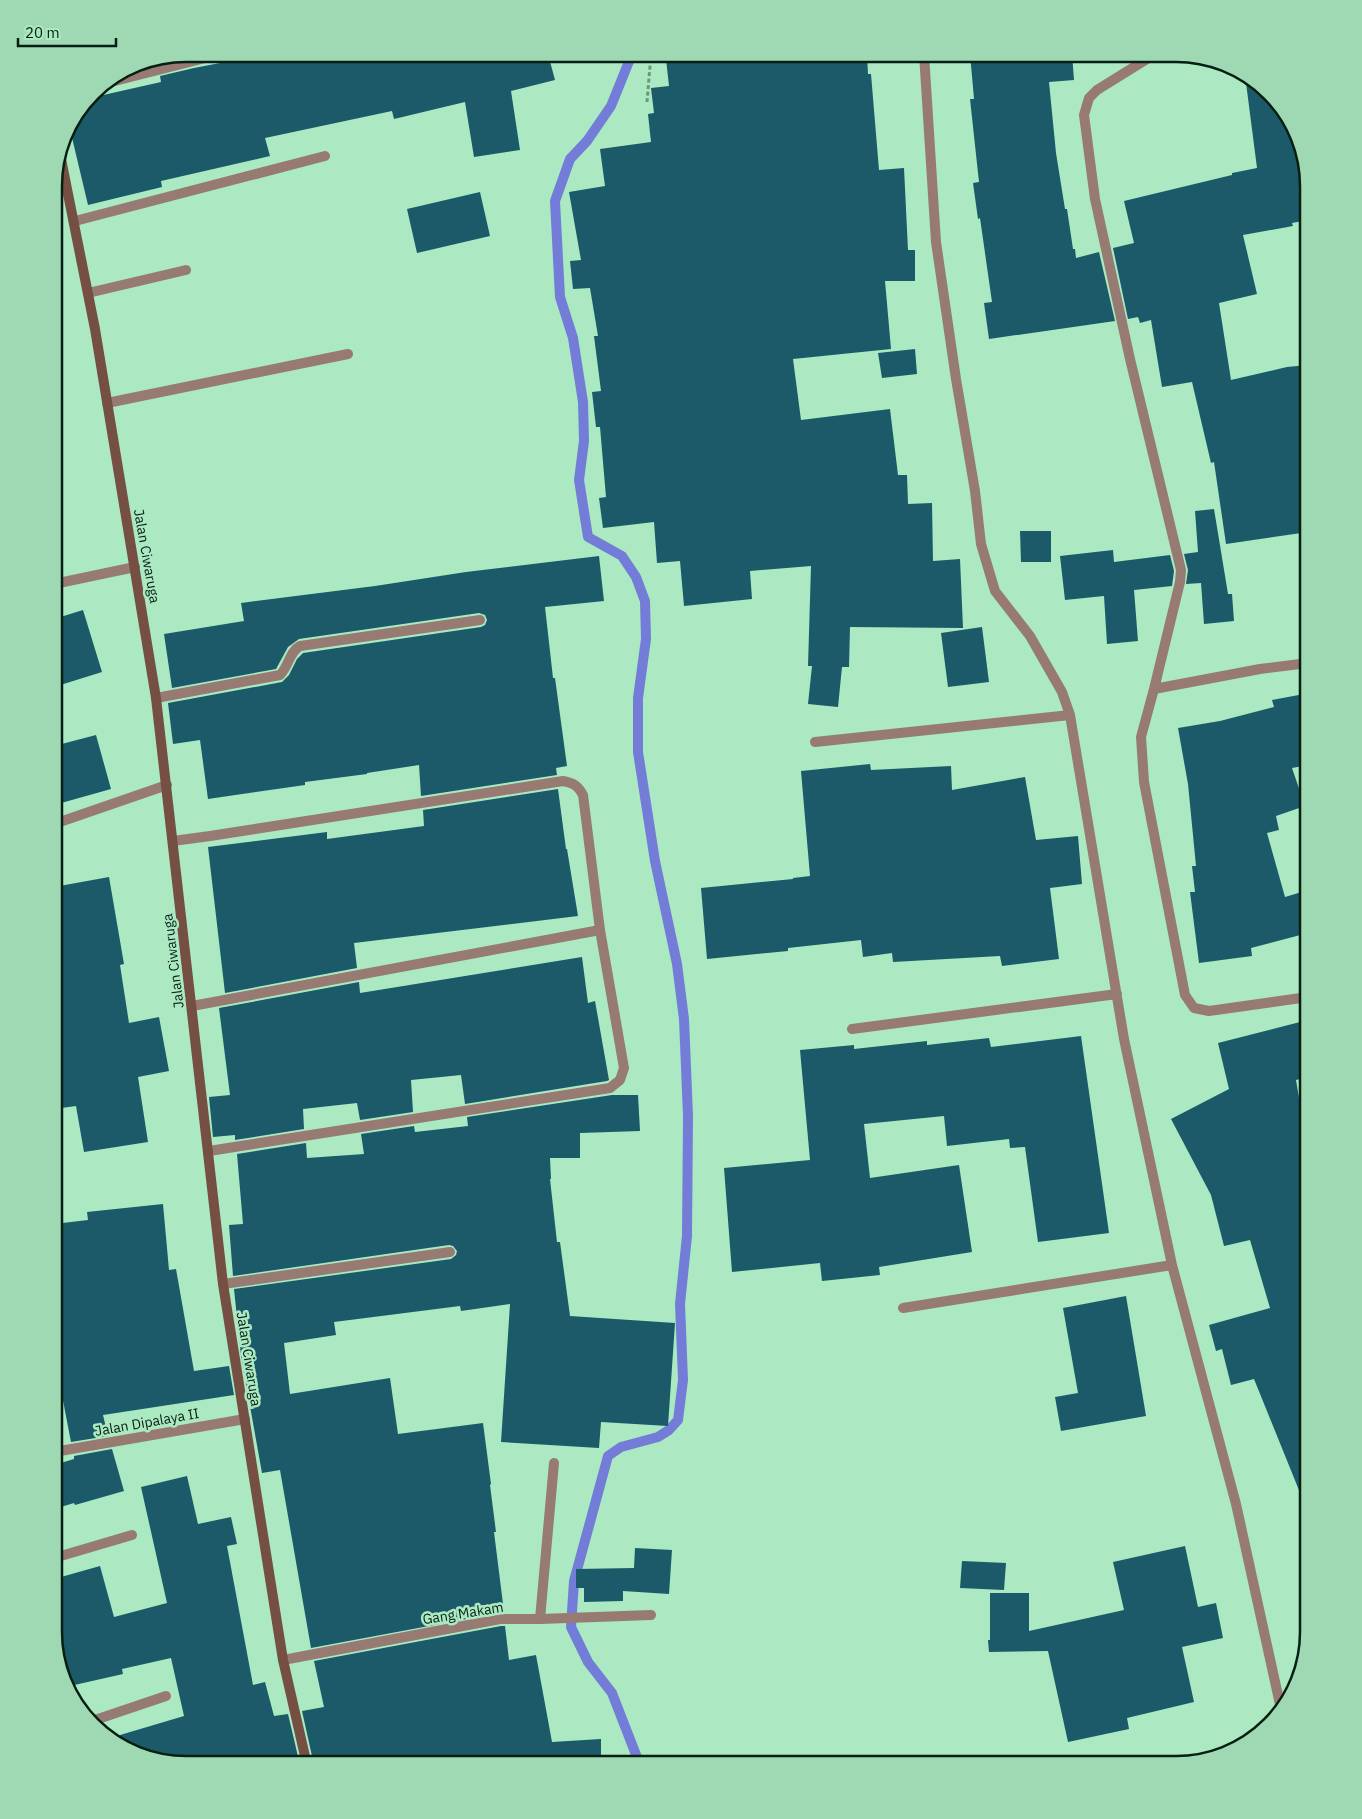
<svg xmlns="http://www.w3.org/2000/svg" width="1362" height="1819" font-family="'IBM Plex Sans',sans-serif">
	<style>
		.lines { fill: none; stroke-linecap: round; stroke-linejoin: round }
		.stream { stroke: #737dd8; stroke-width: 10 }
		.building { fill: #1b5a69 }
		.path { stroke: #69987b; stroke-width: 3; stroke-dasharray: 4 2.5; stroke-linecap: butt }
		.lane { stroke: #977b73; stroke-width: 10 }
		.street { stroke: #977b73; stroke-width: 10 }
		.secondary { stroke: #764f43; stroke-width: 10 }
		.labels { text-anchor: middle; stroke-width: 5; stroke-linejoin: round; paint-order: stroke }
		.street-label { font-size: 14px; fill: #061f12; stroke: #abe9c2 }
		.rim { fill: none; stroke: #061f12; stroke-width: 2.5 }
	</style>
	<rect width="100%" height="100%" fill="#abe9c2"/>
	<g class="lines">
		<path class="stream" d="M 632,54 L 611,106 L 587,141 L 570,159 L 555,201 L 560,297 L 573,338 L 583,402 L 584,441 L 579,480 L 588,537 L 622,556 L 636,577 L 645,601 L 646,639 L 638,698 L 638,752 L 655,861 L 677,964 L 684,1019 L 688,1116 L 687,1236 L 680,1304 L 683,1380 L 678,1420 L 669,1430 L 658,1437 L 621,1447 L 608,1456 L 574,1581 L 571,1627 L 588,1662 L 612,1693 L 640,1765"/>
	</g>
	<path class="building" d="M 280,54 L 548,54 L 555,80 L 511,91 L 520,150 L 474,157 L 465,102 L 394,119 L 392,111 L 265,138 L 270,156 L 161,181 L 162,187 L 88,205 L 69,125 L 90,98 L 161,82 L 160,76 L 194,68 L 246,58 L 246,60 Z
		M 708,54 L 867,54 L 868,74 L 871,74 L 879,170 L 904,168 L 908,250 L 915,250 L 915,281 L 885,281 L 891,349 L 793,359 L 801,420 L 890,409 L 898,475 L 907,475 L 908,504 L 932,503 L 933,561 L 960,559 L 963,628 L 850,627 L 849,667 L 842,667 L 838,707 L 808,704 L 812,666 L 808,666 L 811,566 L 750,571 L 752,599 L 684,606 L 680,561 L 657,563 L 654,522 L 603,528 L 599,498 L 606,497 L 600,427 L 596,427 L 592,392 L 601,391 L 594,336 L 598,336 L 590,288 L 573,289 L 570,261 L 581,260 L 569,192 L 605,186 L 600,149 L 651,142 L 648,114 L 654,113 L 651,88 L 669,86 L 666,59 Z
		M 970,54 L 1072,54 L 1074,80 L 1049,82 L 1056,153 L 1065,209 L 1067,209 L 1073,249 L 1075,249 L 1076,258 L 1099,252 L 1115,321 L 989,339 L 984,303 L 992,302 L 980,218 L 978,219 L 973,183 L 979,182 L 970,99 L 974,99 Z
		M 1245,75 L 1286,113 L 1308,186 L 1308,220 L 1292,223 L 1293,226 L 1243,235 L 1257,294 L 1219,303 L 1231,380 L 1287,367 L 1308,365 L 1308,532 L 1226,544 L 1214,462 L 1211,463 L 1192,382 L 1162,387 L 1151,320 L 1140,323 L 1138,317 L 1128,319 L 1113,248 L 1134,243 L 1124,201 L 1232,175 L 1232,173 L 1257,168 Z
		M 480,192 L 490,236 L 417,253 L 407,209 Z
		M 915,349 L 917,374 L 882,378 L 878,353 Z
		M 1214,509 L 1228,594 L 1232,594 L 1234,621 L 1204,624 L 1201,583 L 1186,584 L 1188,570 L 1184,554 L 1198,552 L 1195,511 Z
		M 1020,531 L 1051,531 L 1051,562 L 1021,562 Z
		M 1113,550 L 1114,562 L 1170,555 L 1174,571 L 1172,586 L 1134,590 L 1138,641 L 1107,644 L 1104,596 L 1065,600 L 1060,556 Z
		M 599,556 L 604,601 L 545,607 L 553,678 L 555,678 L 567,766 L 556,768 L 557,775 L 421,796 L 419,765 L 367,773 L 367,774 L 305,782 L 305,785 L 208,799 L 200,740 L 173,744 L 168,703 L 282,682 L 289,675 L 297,659 L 303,653 L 481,627 L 485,625 L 487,620 L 485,615 L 479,613 L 299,639 L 288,647 L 276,669 L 172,688 L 164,634 L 244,621 L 241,603 L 375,586 L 466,572 Z
		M 83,610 L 102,672 L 54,687 L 54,619 Z
		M 982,627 L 989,682 L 948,687 L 941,633 Z
		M 1304,694 L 1308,719 L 1308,765 L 1292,768 L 1305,806 L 1276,816 L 1279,830 L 1267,833 L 1285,897 L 1305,891 L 1308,907 L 1308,933 L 1251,948 L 1252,956 L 1199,963 L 1190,892 L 1195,892 L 1192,866 L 1196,866 L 1188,784 L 1178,728 L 1220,721 L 1274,707 L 1272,700 Z
		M 96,735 L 111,789 L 54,805 L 54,746 Z
		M 870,764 L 871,770 L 951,766 L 952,790 L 1025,777 L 1036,840 L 1078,836 L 1082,884 L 1050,888 L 1059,959 L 1002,966 L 1000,956 L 893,962 L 892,953 L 863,957 L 861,940 L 788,948 L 788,951 L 707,959 L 701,888 L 793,879 L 793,878 L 810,876 L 801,771 Z
		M 558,789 L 566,849 L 567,849 L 578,916 L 354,943 L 357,968 L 225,993 L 208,847 L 327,832 L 327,839 L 424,826 L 423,810 Z
		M 109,877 L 124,964 L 120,965 L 129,1023 L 159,1017 L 169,1071 L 138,1077 L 148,1142 L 84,1152 L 76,1106 L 54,1109 L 54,887 Z
		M 582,957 L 588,1003 L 595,1001 L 609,1080 L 607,1081 L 465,1104 L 461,1075 L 411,1080 L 413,1112 L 360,1120 L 357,1103 L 303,1109 L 304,1129 L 235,1140 L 235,1135 L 213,1137 L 209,1097 L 230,1095 L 219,1008 L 359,982 L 360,993 Z
		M 1300,1022 L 1308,1054 L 1308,1077 L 1296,1080 L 1304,1128 L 1308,1127 L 1307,1510 L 1254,1379 L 1231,1385 L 1222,1349 L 1216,1351 L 1209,1325 L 1270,1308 L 1250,1240 L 1224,1246 L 1211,1195 L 1171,1119 L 1229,1089 L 1218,1043 Z
		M 1081,1036 L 1109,1233 L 1038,1242 L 1025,1147 L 1010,1148 L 1009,1139 L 947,1146 L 944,1116 L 864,1124 L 870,1178 L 959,1165 L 972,1252 L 879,1267 L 880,1275 L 822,1281 L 820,1263 L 732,1272 L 724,1168 L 810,1160 L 800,1050 L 854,1045 L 854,1049 L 927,1041 L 927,1045 L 989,1038 L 991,1047 Z
		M 612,1095 L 638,1095 L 640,1131 L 580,1133 L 580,1158 L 550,1158 L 551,1179 L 550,1179 L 557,1242 L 560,1242 L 570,1316 L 675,1323 L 668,1426 L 601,1422 L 599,1448 L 501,1442 L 510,1304 L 461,1311 L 460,1306 L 334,1322 L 336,1335 L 284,1343 L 290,1394 L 390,1378 L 398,1434 L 483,1423 L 491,1484 L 490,1485 L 496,1532 L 494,1532 L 504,1612 L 311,1648 L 280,1470 L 262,1473 L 241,1356 L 234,1289 L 451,1259 L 456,1255 L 457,1251 L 453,1246 L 449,1245 L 233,1276 L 229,1225 L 243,1224 L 237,1154 L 306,1143 L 307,1158 L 364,1154 L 361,1134 L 414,1126 L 415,1132 L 468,1126 L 467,1117 Z
		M 163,1204 L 169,1270 L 176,1269 L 194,1371 L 229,1366 L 234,1395 L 103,1415 L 108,1436 L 71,1442 L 54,1354 L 54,1224 L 88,1220 L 87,1212 Z
		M 1126,1296 L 1146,1416 L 1061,1431 L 1055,1397 L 1078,1393 L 1063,1308 Z
		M 112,1449 L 124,1491 L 75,1505 L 74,1503 L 54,1509 L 54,1465 L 74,1459 L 74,1456 Z
		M 187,1476 L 198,1524 L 231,1517 L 237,1544 L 227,1546 L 253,1685 L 265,1682 L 274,1716 L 288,1714 L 300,1765 L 186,1765 L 120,1748 L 110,1738 L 184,1716 L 171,1658 L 122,1669 L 123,1674 L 70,1686 L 54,1633 L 54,1579 L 100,1566 L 114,1617 L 167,1603 L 141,1487 Z
		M 1185,1546 L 1198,1607 L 1216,1603 L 1223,1638 L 1182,1647 L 1194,1702 L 1127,1718 L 1129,1729 L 1068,1742 L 1048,1651 L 989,1652 L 988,1640 L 990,1640 L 990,1593 L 1029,1593 L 1029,1631 L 1124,1610 L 1113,1562 Z
		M 635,1548 L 672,1550 L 669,1594 L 623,1591 L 623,1601 L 584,1602 L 584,1588 L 576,1588 L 576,1569 L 634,1568 Z
		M 962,1561 L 1006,1563 L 1004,1590 L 960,1588 Z
		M 501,1626 L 505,1626 L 509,1660 L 536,1655 L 552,1742 L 601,1739 L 601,1765 L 314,1765 L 302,1711 L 324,1707 L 314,1661 Z"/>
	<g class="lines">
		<path class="path" d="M 647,102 L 651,54"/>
		<path class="lane" d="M 75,221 L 325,156
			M 88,293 L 186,270
			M 156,698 L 280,675 C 289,666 289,652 300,646 L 480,620
			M 540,1619 L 554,1463"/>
		<path class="street" d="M 924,54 L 936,242 L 956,379 L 975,491 L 981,544 L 995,591 L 1030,636 L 1062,692 L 1070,715 L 1124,1039 L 1172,1265 L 1236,1504 L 1281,1709
			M 1155,54 L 1097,90 L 1089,98 L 1084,115 L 1095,199 L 1130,359 L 1181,570 L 1180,582 L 1154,689 L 1141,737 L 1144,782 L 1185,995 L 1194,1008 L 1209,1011 L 1308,997
			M 103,84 L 221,54
			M 107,403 L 348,354
			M 54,584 L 135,567
			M 1154,689 L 1260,669 L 1308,663
			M 815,742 L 1070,715
			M 54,824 L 167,785
			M 173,841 L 210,836 L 563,781 C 574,783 578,786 583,795 L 600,930 L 624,1068 L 620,1080 L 610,1088 L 209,1151
			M 192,1006 L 600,930
			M 852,1029 L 1117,994
			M 223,1284 L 450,1252
			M 903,1308 L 1172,1265
			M 54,1452 L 245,1419
			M 54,1558 L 132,1535
			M 283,1660 L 500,1619 L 540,1619 L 651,1615
			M 92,1721 L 166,1696"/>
		<path class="secondary" d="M 60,154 L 95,329 L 156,698 L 223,1284 L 283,1660 L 307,1765"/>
	</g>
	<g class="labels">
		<g class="street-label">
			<text transform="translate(147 556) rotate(80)" y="5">Jalan Ciwaruga</text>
			<text transform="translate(173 961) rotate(-97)" y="5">Jalan Ciwaruga</text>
			<text transform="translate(249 1359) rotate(81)" y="5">Jalan Ciwaruga</text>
			<text transform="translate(147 1422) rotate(-10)" y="5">Jalan Dipalaya II</text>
			<text transform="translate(463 1613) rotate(-9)" y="5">Gang Makam</text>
		</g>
	</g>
	<path d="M0 0H1362V1819H0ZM186 62H1176A124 124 0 0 1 1300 186V1632A124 124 0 0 1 1176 1756H186A124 124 0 0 1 62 1632V186A124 124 0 0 1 186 62Z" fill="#9ed9b4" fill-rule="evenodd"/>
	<path class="rim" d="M186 62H1176A124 124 0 0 1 1300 186V1632A124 124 0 0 1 1176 1756H186A124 124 0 0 1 62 1632V186A124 124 0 0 1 186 62Z"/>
	<path d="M18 38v8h98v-8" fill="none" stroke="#061f12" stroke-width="2.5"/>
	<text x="25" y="38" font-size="15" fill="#061f12" stroke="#abe9c2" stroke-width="4" paint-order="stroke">20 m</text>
</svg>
